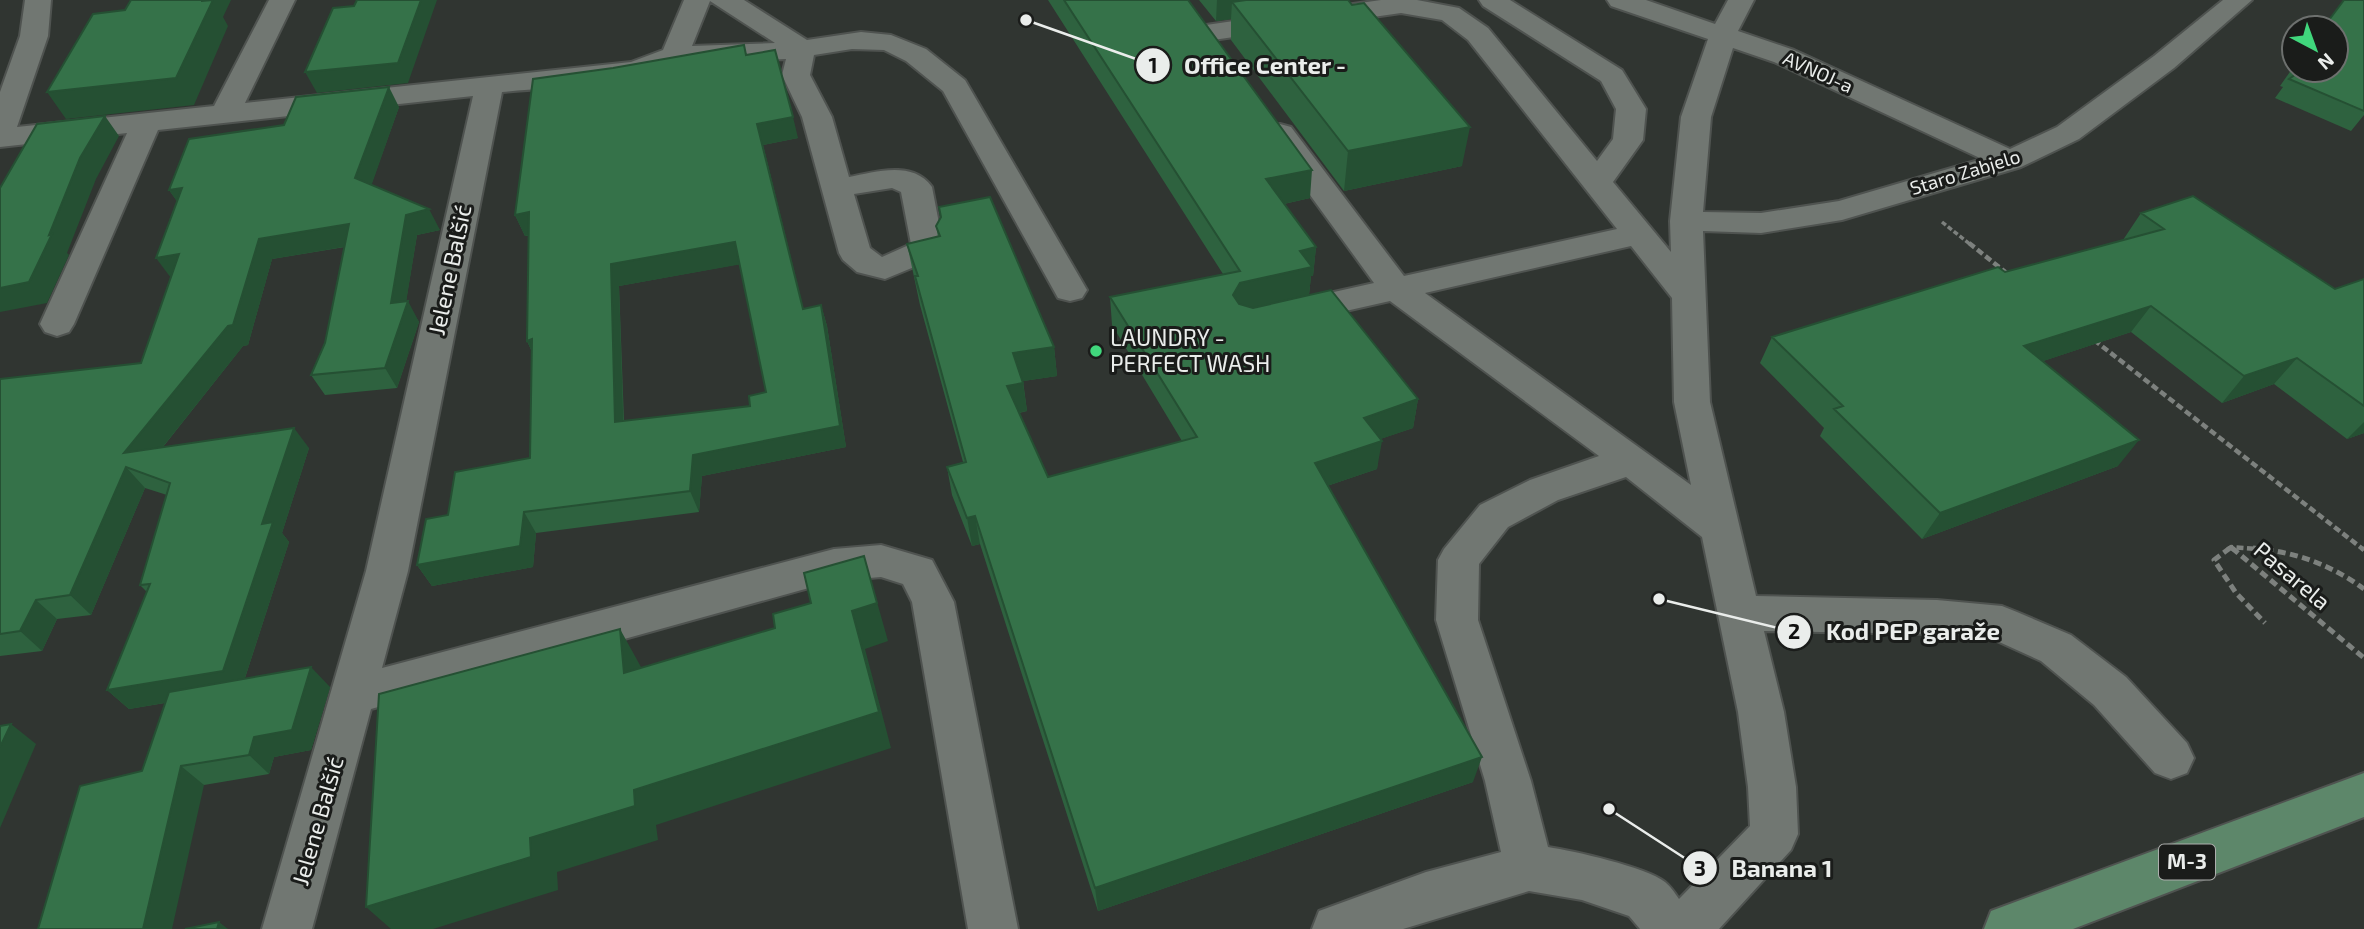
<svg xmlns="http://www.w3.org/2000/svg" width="2364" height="929" font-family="'Exo 2',sans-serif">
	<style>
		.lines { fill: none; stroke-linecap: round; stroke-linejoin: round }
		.minor-casing { stroke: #4f5350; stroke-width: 4 }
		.major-casing { stroke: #4f5350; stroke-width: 4 }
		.path-far2 { stroke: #7d817e; stroke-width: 3.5; stroke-dasharray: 5 2.5; stroke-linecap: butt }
		.path-far1 { stroke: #7d817e; stroke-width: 4.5; stroke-dasharray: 7 3.5; stroke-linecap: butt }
		.path { stroke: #7d817e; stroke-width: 5; stroke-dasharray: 8 4.5; stroke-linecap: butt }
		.minor { fill: #717772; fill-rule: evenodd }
		.major { fill: #5d876a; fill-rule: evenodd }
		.wall { fill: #2e623f; fill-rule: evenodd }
		.shaded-wall { fill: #255033 }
		.building { fill: #357249; stroke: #255033; stroke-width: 2; fill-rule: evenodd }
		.poi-dot { fill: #40d77c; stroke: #1a1c1a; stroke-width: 2.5 }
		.labels { text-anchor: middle; stroke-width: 6; stroke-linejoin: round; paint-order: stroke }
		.far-street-label { font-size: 19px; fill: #eaedeb; stroke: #1a1c1a }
		.shield { fill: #1a1c1a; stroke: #acaeac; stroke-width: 2 }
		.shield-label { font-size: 21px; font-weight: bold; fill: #eaedeb }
		.street-label { font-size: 23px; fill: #eaedeb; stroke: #1a1c1a }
		.poi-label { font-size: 23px; fill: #eaedeb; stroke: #1a1c1a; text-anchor: start }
		.leader { fill: none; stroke: #eaedeb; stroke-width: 2.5 }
		.callout-dot { fill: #eaedeb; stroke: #1a1c1a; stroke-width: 2.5 }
		.mark-label { font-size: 21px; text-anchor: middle; font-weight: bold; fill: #111 }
		.callout-label { font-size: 24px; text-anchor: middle; font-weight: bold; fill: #eaedeb; stroke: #1a1c1a; stroke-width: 6; stroke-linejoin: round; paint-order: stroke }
	</style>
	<rect width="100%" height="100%" fill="#303531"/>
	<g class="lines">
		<g class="minor-casing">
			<path id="minor" d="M 25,0 L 51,0 L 48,36 L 17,127 L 214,106 L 269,0 L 295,0 L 245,103 L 631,62 L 663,50 L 684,0 L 744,0 L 807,40 L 861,32 L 891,35 L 926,49 L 965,80 L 1087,290 L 1082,298 L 1070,301 L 1058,298 L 943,91 L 906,61 L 884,50 L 852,49 L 814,55 L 810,75 L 832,117 L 849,177 C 875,172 913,160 932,187 L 943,244 L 936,258 L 885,279 L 857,272 L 843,260 L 839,253 L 802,117 L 782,75 L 786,59 L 680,63 C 639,85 551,87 502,92 L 408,571 L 382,668 L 834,549 L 881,545 L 932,560 L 954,602 L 1018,929 L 968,929 L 912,602 L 903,584 L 881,577 L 834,581 L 371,709 L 312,929 L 262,929 L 366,571 L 473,96 L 158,130 L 74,324 L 69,332 L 57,336 L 45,332 L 40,324 L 127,133 L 0,147 L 0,92 L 20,36 ZM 710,1 L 775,43 L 692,46 ZM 892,188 L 901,192 L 911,244 L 882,257 L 870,248 L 854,194 Z
				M 1381,0 L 1417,0 L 1459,8 L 1488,28 L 1597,161 L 1613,139 L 1616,109 L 1601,81 L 1483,6 L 1479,0 L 1510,0 L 1622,70 L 1646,109 L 1643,140 L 1613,182 L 1671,252 L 1670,221 L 1681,117 L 1708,39 L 1611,6 L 1607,0 L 1646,0 L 1715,24 L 1728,0 L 1754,0 L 1738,31 L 1794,50 L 2010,149 L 2057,127 L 2154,56 L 2223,0 L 2252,0 L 2174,68 L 2079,139 L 2021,167 L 1842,220 L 1761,233 L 1703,231 L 1710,402 L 1756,596 L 1937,600 L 2002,606 L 2017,612 L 2071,635 L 2126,677 L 2187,743 L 2194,758 L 2187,773 L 2171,779 L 2155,773 L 2094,705 L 2041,661 L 1997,641 L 1937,634 L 1764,631 L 1784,712 L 1796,787 L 1798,834 L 1791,850 L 1719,929 L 1640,929 L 1629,916 L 1582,900 L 1529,891 L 1403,929 L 1312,929 L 1319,911 L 1426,872 L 1501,852 L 1485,781 L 1436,620 L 1438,560 L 1444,549 L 1480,505 L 1530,480 L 1599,456 L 1390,301 L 1288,324 L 1276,321 L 1271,313 L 1276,305 L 1374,283 L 1265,133 L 1269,127 L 1280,124 L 1291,127 L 1404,276 L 1617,229 L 1468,40 L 1442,20 L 1401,13 L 1206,41 L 1196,39 L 1192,33 L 1196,27 L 1206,25 ZM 1733,48 L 1774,62 L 1982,159 L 1839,201 L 1761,213 L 1703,212 L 1711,117 ZM 1631,246 L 1672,298 L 1674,402 L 1691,485 L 1425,293 ZM 1626,477 L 1702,537 L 1738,712 L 1748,787 L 1750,826 L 1679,899 C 1675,893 1670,886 1665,882 C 1646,867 1574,851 1548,847 L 1531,781 L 1478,620 L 1479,564 L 1508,527 L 1558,500 Z"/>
		</g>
		<g class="major-casing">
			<path id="major" d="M 2364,773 L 2364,817 L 2073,929 L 1984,929 L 1991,911 Z"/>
		</g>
		<path class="path-far2" d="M 1942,222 L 1971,245"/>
		<path class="path-far1" d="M 1969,243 L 2009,275
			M 2094,340 L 2364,550
			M 2231,547 L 2234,550
			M 2227,550 L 2231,547 L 2270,550"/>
		<path class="path" d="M 2230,548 L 2214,560 L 2236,593 L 2265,623
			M 2232,548 L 2364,658
			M 2253,548 C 2295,552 2330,564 2364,589
			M 2362,548 L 2364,550"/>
		<use href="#minor" class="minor"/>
		<use href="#major" class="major"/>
	</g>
	<path class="wall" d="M 1048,0 L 1188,0 L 1310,198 L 1284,204 L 1316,247 L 1313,276 L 1311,276 L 1309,295 L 1418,399 L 1413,428 L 1380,439 L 1377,469 L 1327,486 L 1473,782 L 1098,911 L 980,544 L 972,546 L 952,495 L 947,467 L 963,462 L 920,305 L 907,244 L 938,237 L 936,226 L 1054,347 L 1057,376 L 1023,381 L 1027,411 L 1019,413 L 1048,477 L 1182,441 L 1112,325 L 1110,297 L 1223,274 Z
		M 1199,0 L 1348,0 L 1462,166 L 1344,191 L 1231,40 L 1231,19 L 1216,21 Z
		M 2364,0 L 2364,115 L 2351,131 L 2275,98 L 2283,87 L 2280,86 L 2294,66 L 2294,70 L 2336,70 Z
		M 747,55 L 798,138 L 763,145 L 803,309 L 821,305 L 827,326 L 846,447 L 702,476 L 699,512 L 536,533 L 533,567 L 432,586 L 417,565 L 448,515 L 530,458 L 532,352 L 527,341 L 529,236 L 525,236 L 515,215 ZM 740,264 L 766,392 L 750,406 L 624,421 L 619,286 Z
		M 399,107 L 371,185 L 440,230 L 417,235 L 406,301 L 419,322 L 397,388 L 325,395 L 311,375 L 325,343 L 345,247 L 272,259 L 248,345 L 243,346 L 163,447 L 309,448 L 282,533 L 289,542 L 245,678 L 330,687 L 311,750 L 274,757 L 269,774 L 204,785 L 142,771 L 165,703 L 129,709 L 107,690 L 147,592 L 140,585 L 167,495 L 145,488 L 91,615 L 57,619 L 42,651 L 0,656 L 0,379 L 141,363 L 171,278 L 177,201 L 169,190 Z
		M 2141,213 L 2335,289 L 2364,279 L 2364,433 L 2347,439 L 2274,384 L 2222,403 L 2131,332 L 2043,361 L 2118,466 L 1922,539 L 1820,436 L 1824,428 L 1760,363 L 1772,337 L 2123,240 Z"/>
	<path class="shaded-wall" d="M 202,0 L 231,0 L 223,17 L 228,26 L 194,105 L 66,119 L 47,92 Z
		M 421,0 L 437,0 L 408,83 L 317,93 L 305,72 Z
		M 1217,0 L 1321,0 L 1232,2 L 1231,19 L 1216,21 Z
		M 389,87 L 399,107 L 367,198 L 355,178 Z
		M 105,116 L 119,136 L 96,179 L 67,253 L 69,255 L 47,303 L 0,312 L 0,288 L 80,158 Z
		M 793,117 L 798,138 L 763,145 L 809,330 L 757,124 Z
		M 1470,127 L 1462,166 L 1344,191 L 1348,151 Z
		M 1312,170 L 1310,198 L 1265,208 L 1266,179 Z
		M 182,188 L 183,210 L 169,190 Z
		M 429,209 L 440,230 L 417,235 L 405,309 L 408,301 L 419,322 L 397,388 L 385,368 L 391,303 L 406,215 Z
		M 529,212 L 539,234 L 525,236 L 515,215 Z
		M 349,224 L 361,244 L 272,259 L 248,345 L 243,346 L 142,473 L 124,453 L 259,239 Z
		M 735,242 L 742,264 L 619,286 L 624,443 L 615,422 L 611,264 Z
		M 1316,247 L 1313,276 L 1311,276 L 1309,295 L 1238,311 L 1233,295 L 1240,283 L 1300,251 Z
		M 179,254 L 171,278 L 156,258 Z
		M 821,305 L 827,326 L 846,447 L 702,476 L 699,512 L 690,491 L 693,455 L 840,426 Z
		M 2151,306 L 2131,332 L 2007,373 L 2024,346 Z
		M 532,339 L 537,362 L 527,341 Z
		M 1054,347 L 1057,376 L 1017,382 L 1013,353 Z
		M 2297,358 L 2274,384 L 2222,403 L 2244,376 Z
		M 1023,383 L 1027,411 L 1011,414 L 1007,386 Z
		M 1418,399 L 1413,428 L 1360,446 L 1364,418 Z
		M 2364,422 L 2364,433 L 2347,439 Z
		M 294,428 L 309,448 L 282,533 L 289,542 L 241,690 L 129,709 L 107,690 L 262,524 Z
		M 2139,440 L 2118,466 L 1922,539 L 1940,513 Z
		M 1382,441 L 1377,469 L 1312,491 L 1315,463 Z
		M 126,467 L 145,488 L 91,615 L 70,595 Z
		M 524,512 L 536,533 L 533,567 L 432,586 L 417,565 Z
		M 975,516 L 980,544 L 972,546 L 967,518 Z
		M 864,556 L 888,641 L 865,649 L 891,748 L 656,825 L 658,840 L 557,872 L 558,890 L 433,929 L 391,929 L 366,907 L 634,790 L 852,611 Z
		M 36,600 L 57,619 L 42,651 L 20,631 Z
		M 620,629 L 641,667 L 645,710 L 624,673 Z
		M 311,667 L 330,687 L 311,750 L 274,757 L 269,774 L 249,755 L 254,737 Z
		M 11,724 L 36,744 L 0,828 L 0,747 Z
		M 1482,757 L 1473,782 L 1098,911 L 1095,888 Z
		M 181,766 L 204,785 L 172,929 L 143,929 Z
		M 219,922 L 228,929 L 217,929 Z"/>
	<path class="building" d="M 131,0 L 202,0 L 202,1 L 213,0 L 176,78 L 47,92 L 93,14 L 125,10 Z
		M 357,0 L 421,0 L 398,63 L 305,72 L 333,8 L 354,6 Z
		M 1064,0 L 1188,0 L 1312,170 L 1266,179 L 1316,247 L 1300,251 L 1312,267 L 1240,283 L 1233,295 L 1239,304 L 1253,308 L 1331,290 L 1418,399 L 1364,418 L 1382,441 L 1315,463 L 1482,757 L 1095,888 L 975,516 L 967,518 L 947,467 L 966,462 L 915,276 L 918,276 L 907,244 L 940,236 L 936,226 L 941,217 L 939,207 L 990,197 L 1054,347 L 1013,353 L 1023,383 L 1007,386 L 1048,477 L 1197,437 L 1110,297 L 1240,271 Z
		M 1246,0 L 1348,0 L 1352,5 L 1364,3 L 1470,127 L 1348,151 L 1232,2 Z
		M 2344,0 L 2364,0 L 2364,111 L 2289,79 L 2302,70 L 2336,70 L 2336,28 L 2323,28 Z
		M 744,45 L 746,55 L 775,50 L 793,117 L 757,124 L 803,309 L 821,305 L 840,426 L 693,455 L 690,491 L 524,512 L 520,546 L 417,565 L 426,519 L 448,515 L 455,472 L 530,458 L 532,339 L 527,341 L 529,212 L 515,215 L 533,79 L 613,68 ZM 735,242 L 766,392 L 749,396 L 750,406 L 615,422 L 611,264 Z
		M 389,87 L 355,178 L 429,209 L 406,215 L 391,303 L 408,301 L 385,368 L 311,375 L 325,343 L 349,224 L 259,239 L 233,325 L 228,326 L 124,453 L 294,428 L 262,524 L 273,522 L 223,671 L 107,690 L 150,584 L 140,585 L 170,483 L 126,467 L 70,595 L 36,600 L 20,631 L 0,634 L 0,379 L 141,363 L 179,254 L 156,258 L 182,188 L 169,190 L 189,139 L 284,125 L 296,97 Z
		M 105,116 L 80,158 L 49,235 L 52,234 L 29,282 L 0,288 L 0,188 L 37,124 Z
		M 2193,196 L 2335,289 L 2364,279 L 2364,406 L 2297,358 L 2244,376 L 2151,306 L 2024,346 L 2139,440 L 1940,513 L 1834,409 L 1843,406 L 1772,337 L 1998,267 L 2005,272 L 2164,229 L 2141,213 Z
		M 864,556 L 877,603 L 852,611 L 879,712 L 634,790 L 635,806 L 530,838 L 531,857 L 366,907 L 379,694 L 620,629 L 624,673 L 775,628 L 773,614 L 811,603 L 804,573 Z
		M 311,667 L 292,730 L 254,737 L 249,755 L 181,766 L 143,929 L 38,929 L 80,786 L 142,771 L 169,692 Z
		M 11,724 L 0,747 L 0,726 Z
		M 219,922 L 217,929 L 185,929 Z"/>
	<circle class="poi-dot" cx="1096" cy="351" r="7"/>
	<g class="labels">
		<g class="far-street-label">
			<text transform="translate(1818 72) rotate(24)" y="7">AVNOJ-a</text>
			<text transform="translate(1965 172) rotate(-17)" y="7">Staro Zabjelo</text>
		</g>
		<rect class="shield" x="2159" y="844.5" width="56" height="35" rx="5"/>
		<g class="shield-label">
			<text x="2187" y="869">M-3</text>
		</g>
		<g class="street-label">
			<text transform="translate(450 270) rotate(-78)" y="8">Jelene Balšić</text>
			<text transform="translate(2292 576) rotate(40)" y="8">Pasarela</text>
			<text transform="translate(318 821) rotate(-74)" y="8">Jelene Balšić</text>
		</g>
		<g class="poi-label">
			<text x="1110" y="346">LAUNDRY -<tspan x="1110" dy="26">PERFECT WASH</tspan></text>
		</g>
	</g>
	<path class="leader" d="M1026 20L1153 65M1659 599L1794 632M1609 809L1700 868"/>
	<g class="callout-dot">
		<circle cx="1026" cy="20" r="7"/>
		<circle cx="1659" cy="599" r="7"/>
		<circle cx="1609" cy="809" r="7"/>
		<circle cx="1153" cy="65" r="18"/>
		<circle cx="1794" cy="632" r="18"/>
		<circle cx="1700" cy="868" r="18"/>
	</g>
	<g class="mark-label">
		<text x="1153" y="73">1</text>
		<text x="1794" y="639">2</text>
		<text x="1700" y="876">3</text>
	</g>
	<g class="callout-label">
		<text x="1265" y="74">Office Center -</text>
		<text x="1913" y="640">Kod PEP garaže</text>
		<text x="1782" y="877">Banana 1</text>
	</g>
	<g transform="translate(2315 49) rotate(139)"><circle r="33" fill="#1a1c1a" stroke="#6d706e" stroke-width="2"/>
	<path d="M0-5L12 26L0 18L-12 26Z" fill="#40d77c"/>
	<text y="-10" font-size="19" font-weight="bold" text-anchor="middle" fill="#eaedeb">N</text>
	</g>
</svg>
